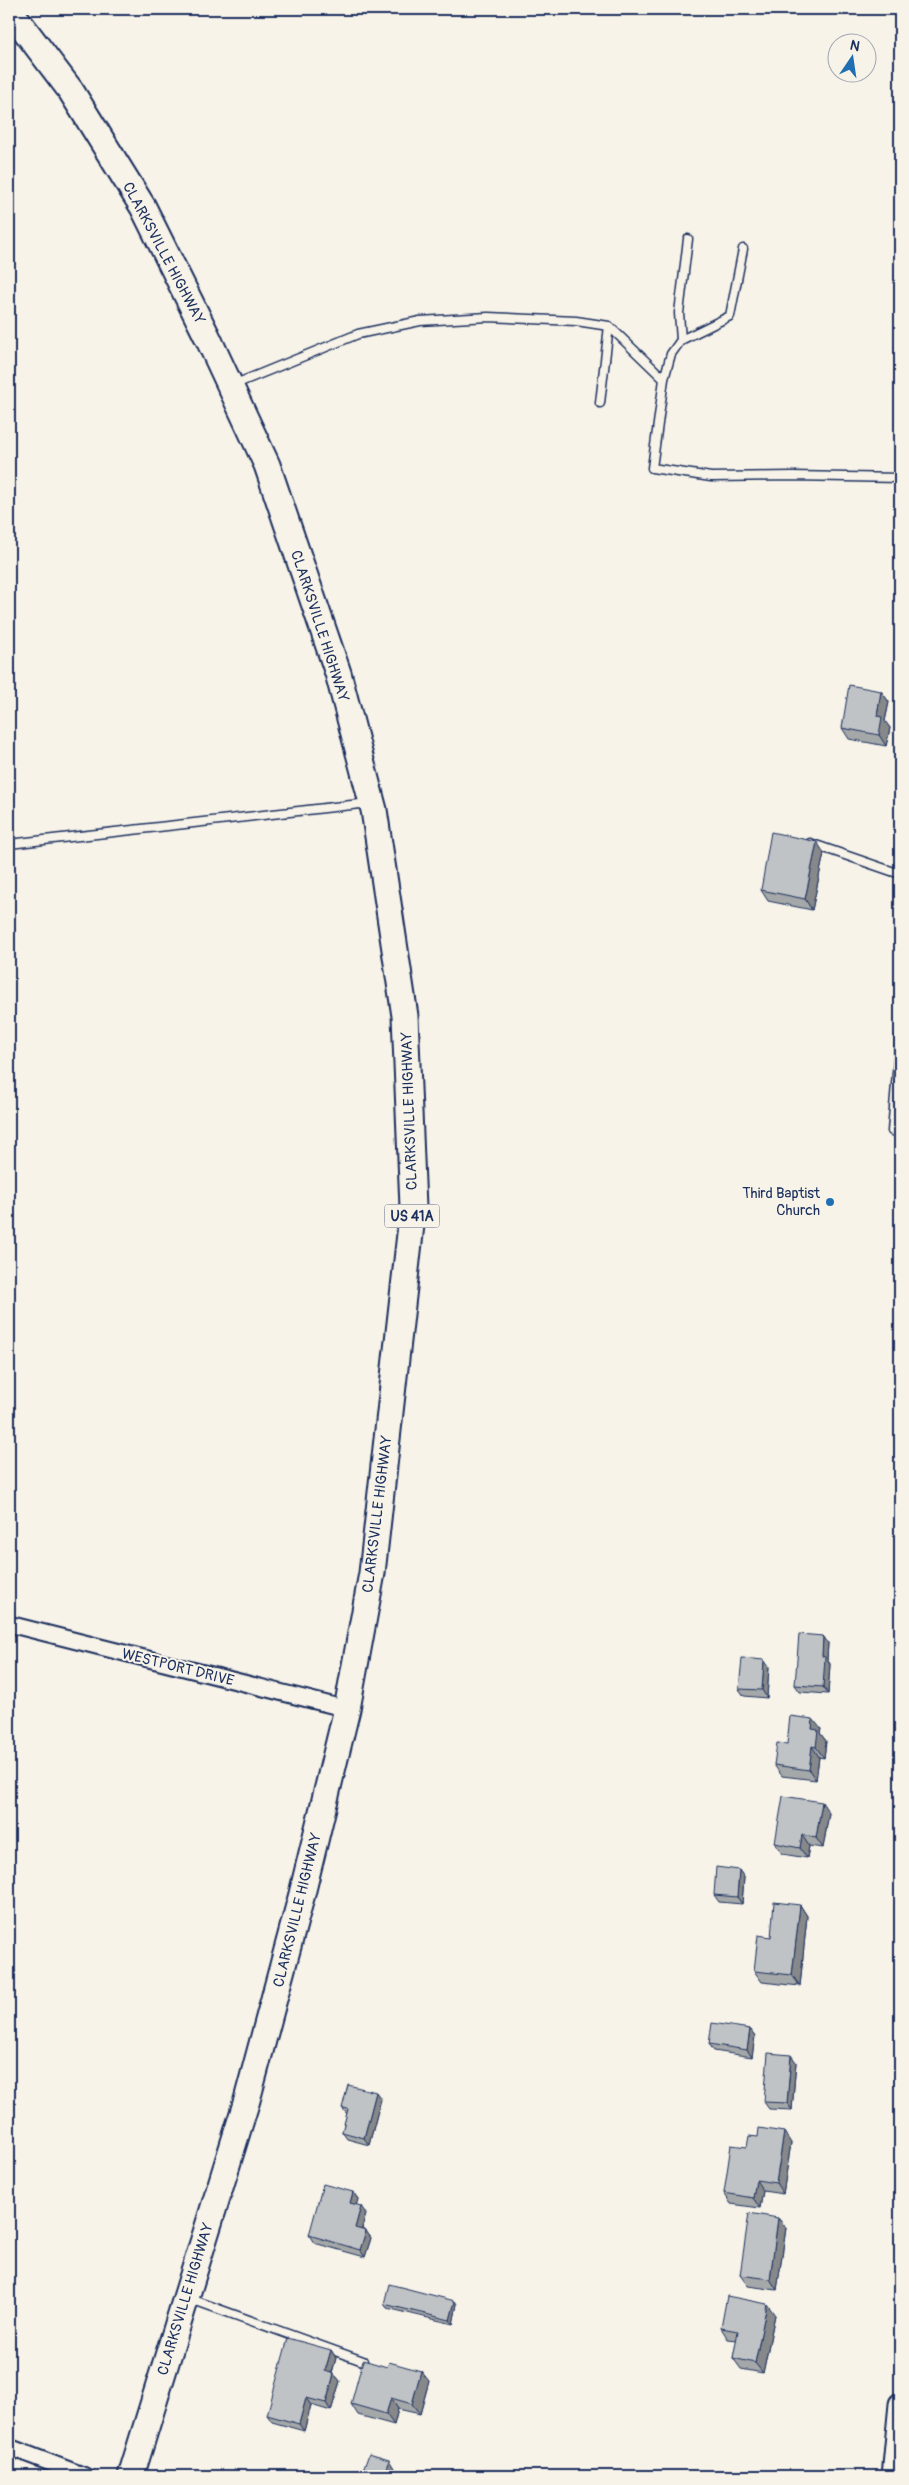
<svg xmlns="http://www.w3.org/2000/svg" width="909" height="2485" font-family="Pangolin,sans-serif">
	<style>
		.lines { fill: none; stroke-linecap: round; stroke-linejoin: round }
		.service-casing { stroke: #1b2f5e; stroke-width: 11 }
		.minor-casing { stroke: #1b2f5e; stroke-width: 19 }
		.secondary-casing { stroke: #1b2f5e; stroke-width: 25 }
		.primary-casing { stroke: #1b2f5e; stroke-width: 29 }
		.service { stroke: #f7f3e8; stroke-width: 8 }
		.minor { stroke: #f7f3e8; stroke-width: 15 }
		.secondary { stroke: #f7f3e8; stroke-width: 21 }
		.primary { stroke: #f7f3e8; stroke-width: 25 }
		.wall { fill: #a5a8a9; stroke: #1b2f5e }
		.shaded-wall { fill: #86888a; stroke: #1b2f5e }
		.building { fill: #c0c3c5; stroke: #1b2f5e }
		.poi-dot { fill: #1f6fb2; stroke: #f7f3e8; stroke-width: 2 }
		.labels { text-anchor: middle; stroke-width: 4; stroke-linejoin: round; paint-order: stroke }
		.shield { fill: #f7f3e8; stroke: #5d6a87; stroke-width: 1 }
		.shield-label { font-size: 14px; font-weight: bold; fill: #1b2f5e }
		.street-label { font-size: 15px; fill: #1b2f5e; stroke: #f7f3e8 }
		.poi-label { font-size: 15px; fill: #1b2f5e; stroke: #f7f3e8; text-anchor: end }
	</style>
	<rect width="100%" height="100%" fill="#f7f3e8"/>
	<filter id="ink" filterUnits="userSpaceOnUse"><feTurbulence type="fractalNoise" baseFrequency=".02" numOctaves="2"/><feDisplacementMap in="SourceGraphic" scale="10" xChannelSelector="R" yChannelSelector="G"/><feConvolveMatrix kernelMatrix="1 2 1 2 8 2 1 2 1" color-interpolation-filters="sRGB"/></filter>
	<g filter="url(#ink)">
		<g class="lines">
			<g class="service-casing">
				<path id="service" d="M 681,340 L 679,313 L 688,239
					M 664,379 L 671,354 L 681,340 L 730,316 L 743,249
					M 233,385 L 358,334 L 420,321 L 488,317 L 576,321 L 609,326 L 664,379 L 652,468 L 711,477 L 793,476 L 900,478
					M 600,403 L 609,326
					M 810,843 L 900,874
					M 9,844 L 369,803
					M 900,1037 L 892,1131 L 900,1132
					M 188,2298 L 363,2361"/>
			</g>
			<g class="minor-casing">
				<path id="minor" d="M 9,1624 L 347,1709
					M 9,2447 L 85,2476"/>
			</g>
			<g class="secondary-casing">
				<path id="secondary" d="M 893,2476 L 900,2404"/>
			</g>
			<g class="primary-casing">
				<path id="primary" d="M 9,9 L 71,91 L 143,207 L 207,336 L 267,465 L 338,673 L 374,810 L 405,1016 L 413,1207 L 372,1573 L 347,1709 L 302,1894 L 247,2100 L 131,2476"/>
			</g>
			<use href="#service" class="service"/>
			<use href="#minor" class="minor"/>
			<use href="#secondary" class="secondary"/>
			<use href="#primary" class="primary"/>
		</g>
		<path class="wall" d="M 881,691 L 889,702 L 885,721 L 890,728 L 886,746 L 849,739 L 842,728 Z
			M 824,853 L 812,910 L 768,901 L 761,890 Z
			M 823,1636 L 828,1643 L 827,1659 L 830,1664 L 828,1694 L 800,1692 L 795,1685 Z
			M 764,1660 L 769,1667 L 767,1698 L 744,1696 L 739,1689 Z
			M 821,1729 L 820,1733 L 826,1741 L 824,1758 L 819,1757 L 816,1780 L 782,1776 L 774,1765 L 787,1744 Z
			M 829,1813 L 823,1848 L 809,1846 L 807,1858 L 782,1854 L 775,1843 Z
			M 744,1877 L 742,1904 L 719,1902 L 714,1895 Z
			M 800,1905 L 807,1916 L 800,1986 L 762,1982 L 754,1971 L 771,1937 Z
			M 750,2029 L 755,2036 L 752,2057 L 714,2051 L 709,2044 Z
			M 796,2062 L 792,2110 L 769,2109 L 764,2102 Z
			M 381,2099 L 369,2145 L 347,2139 L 342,2132 L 347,2114 L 342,2108 Z
			M 791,2143 L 783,2194 L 763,2191 L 760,2208 L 731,2204 L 724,2193 L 747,2147 Z
			M 353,2192 L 358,2199 L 356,2205 L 366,2214 L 362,2229 L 366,2231 L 371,2238 L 365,2257 L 314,2243 L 309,2235 Z
			M 778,2218 L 786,2228 L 777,2290 L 748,2286 L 740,2275 Z
			M 384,2304 L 457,2304 L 453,2324 L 387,2308 Z
			M 775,2315 L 763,2373 L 741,2369 L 733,2358 L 737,2340 L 728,2339 L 721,2328 Z
			M 331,2350 L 336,2358 L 332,2373 L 334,2374 L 340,2381 L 331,2411 L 311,2405 L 304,2431 L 272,2422 L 267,2415 Z
			M 429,2381 L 420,2414 L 398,2409 L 394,2425 L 358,2415 L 351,2404 Z"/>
		<path class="shaded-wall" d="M 881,691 L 889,702 L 885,721 L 890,728 L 886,746 L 879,735 L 877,716 Z
			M 817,842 L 824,853 L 812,910 L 805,899 Z
			M 823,1636 L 828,1643 L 827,1659 L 830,1664 L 828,1694 L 823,1687 L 822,1656 Z
			M 764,1660 L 769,1667 L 767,1698 L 762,1690 Z
			M 813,1719 L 821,1729 L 820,1733 L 826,1741 L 824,1758 L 816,1747 L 812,1729 Z
			M 812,1746 L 819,1757 L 816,1780 L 809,1770 Z
			M 822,1802 L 829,1813 L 823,1848 L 816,1838 Z
			M 802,1835 L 809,1846 L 807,1858 L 800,1848 Z
			M 739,1870 L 744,1877 L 742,1904 L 737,1897 Z
			M 800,1905 L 807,1916 L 800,1986 L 792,1975 Z
			M 750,2029 L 755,2036 L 752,2057 L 747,2050 Z
			M 791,2055 L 796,2062 L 792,2110 L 787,2103 Z
			M 376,2092 L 381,2099 L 369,2145 L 364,2138 Z
			M 784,2132 L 791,2143 L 783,2194 L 776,2183 Z
			M 756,2180 L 763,2191 L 760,2208 L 753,2198 Z
			M 353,2192 L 358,2199 L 355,2211 L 350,2203 Z
			M 361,2206 L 366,2214 L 360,2235 L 355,2228 Z
			M 778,2218 L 786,2228 L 777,2290 L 770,2279 Z
			M 366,2231 L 371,2238 L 365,2257 L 360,2250 Z
			M 455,2301 L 457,2304 L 453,2324 L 450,2320 Z
			M 767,2304 L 775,2315 L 763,2373 L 755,2363 Z
			M 331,2350 L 336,2358 L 330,2379 L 325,2371 Z
			M 421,2371 L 429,2381 L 420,2414 L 412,2404 Z
			M 334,2374 L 340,2381 L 331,2411 L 326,2403 Z
			M 306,2398 L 311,2405 L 304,2431 L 299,2424 Z
			M 391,2398 L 398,2409 L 394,2425 L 386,2414 Z
			M 389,2460 L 394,2468 L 391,2476 L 383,2476 Z"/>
		<path class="building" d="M 849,685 L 881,691 L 877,716 L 882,717 L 879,735 L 842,728 Z
			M 771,832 L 817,842 L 805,899 L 761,890 Z
			M 799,1634 L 823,1636 L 822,1656 L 825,1657 L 823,1687 L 795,1685 Z
			M 742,1658 L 764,1660 L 762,1690 L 739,1689 Z
			M 790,1716 L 813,1719 L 812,1729 L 818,1730 L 816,1747 L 812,1746 L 809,1770 L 774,1765 L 777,1743 L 787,1744 Z
			M 783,1796 L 822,1802 L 816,1838 L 802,1835 L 800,1848 L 775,1843 Z
			M 716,1867 L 739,1870 L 737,1897 L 714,1895 Z
			M 774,1902 L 800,1905 L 792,1975 L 754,1971 L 758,1935 L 771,1937 Z
			M 712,2023 L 750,2029 L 747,2050 L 709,2044 Z
			M 768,2053 L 791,2055 L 787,2103 L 764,2102 Z
			M 348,2085 L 376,2092 L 364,2138 L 342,2132 L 348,2109 L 342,2108 Z
			M 759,2128 L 784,2132 L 776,2183 L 756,2180 L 753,2198 L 724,2193 L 731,2145 L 747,2147 L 749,2136 L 758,2137 Z
			M 323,2184 L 353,2192 L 350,2203 L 361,2206 L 355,2228 L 366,2231 L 360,2250 L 309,2235 Z
			M 749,2213 L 778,2218 L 770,2279 L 740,2275 Z
			M 389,2284 L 455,2301 L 450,2320 L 384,2304 Z
			M 727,2296 L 767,2304 L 755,2363 L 733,2358 L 738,2331 L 721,2328 Z
			M 288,2338 L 331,2350 L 325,2371 L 334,2374 L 326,2403 L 306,2398 L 299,2424 L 267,2415 Z
			M 363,2360 L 387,2367 L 389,2362 L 421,2371 L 412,2404 L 391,2398 L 386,2414 L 351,2404 Z
			M 369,2454 L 389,2460 L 383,2476 L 361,2476 Z"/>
	</g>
	<circle class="poi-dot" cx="830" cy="1202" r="5"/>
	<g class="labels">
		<rect class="shield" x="384.5" y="1204.5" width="55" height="23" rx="4"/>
		<g class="shield-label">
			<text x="412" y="1221">US 41A</text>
		</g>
		<g class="street-label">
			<text transform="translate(164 253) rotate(62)" y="5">CLARKSVILLE HIGHWAY</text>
			<text transform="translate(320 626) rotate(72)" y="5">CLARKSVILLE HIGHWAY</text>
			<text transform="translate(409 1111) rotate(-92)" y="5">CLARKSVILLE HIGHWAY</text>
			<text transform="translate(377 1514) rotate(-83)" y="5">CLARKSVILLE HIGHWAY</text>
			<text transform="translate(178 1667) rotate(14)" y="5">WESTPORT DRIVE</text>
			<text transform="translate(297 1910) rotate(-76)" y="5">CLARKSVILLE HIGHWAY</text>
			<text transform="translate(185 2299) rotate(-73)" y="5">CLARKSVILLE HIGHWAY</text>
		</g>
		<g class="poi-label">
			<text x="820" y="1198">Third Baptist<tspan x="820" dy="17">Church</tspan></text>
		</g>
	</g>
	<rect width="909" height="2485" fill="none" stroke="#f7f3e8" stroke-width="30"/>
	<rect x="15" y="15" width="879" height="2455" fill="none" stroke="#1b2f5e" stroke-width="2" filter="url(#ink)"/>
	<g transform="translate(852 58) rotate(13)"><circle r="24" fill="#f7f3e8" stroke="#9fa5b1"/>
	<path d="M0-4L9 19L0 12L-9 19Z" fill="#1f6fb2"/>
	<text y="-8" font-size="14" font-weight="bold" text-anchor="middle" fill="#1b2f5e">N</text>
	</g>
</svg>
